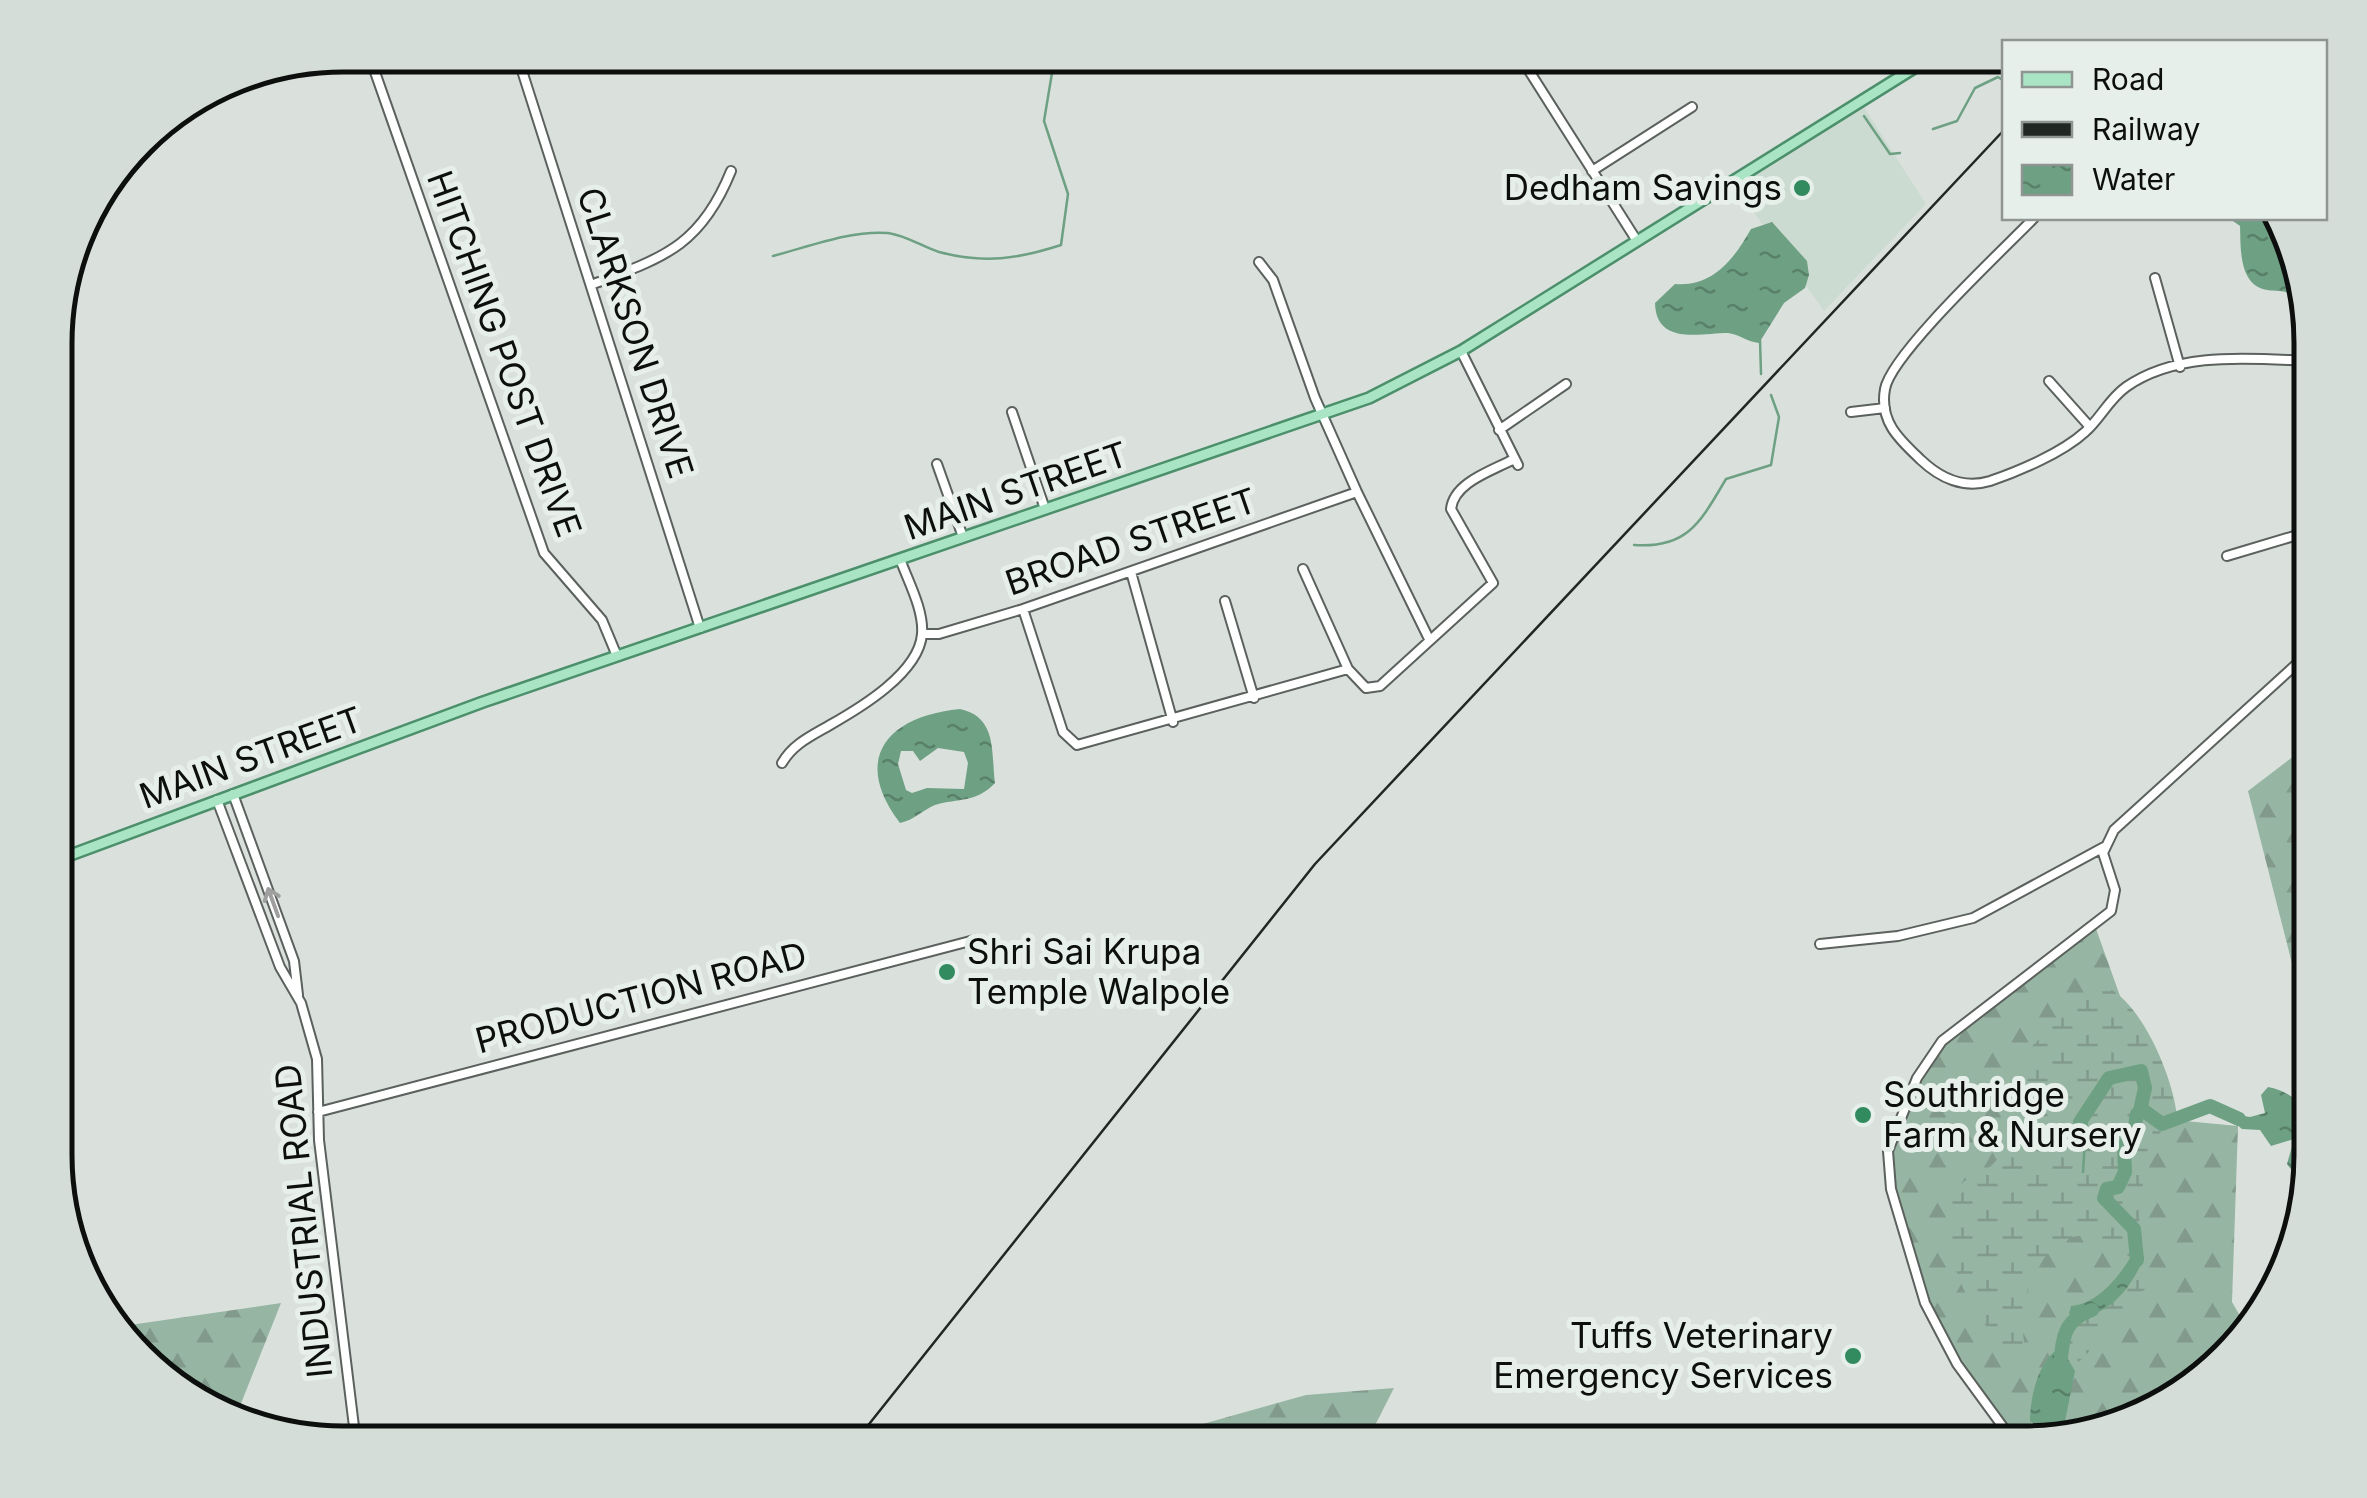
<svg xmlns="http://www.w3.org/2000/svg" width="2367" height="1498" font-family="Inter,sans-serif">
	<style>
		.built { fill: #ccdbd1 }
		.forest { fill: url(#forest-firs) }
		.wetland { fill: url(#wetland-marsh) }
		.water { fill: url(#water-ripples); fill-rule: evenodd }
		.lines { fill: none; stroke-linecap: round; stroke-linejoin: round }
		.stream { stroke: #6ea083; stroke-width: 2.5 }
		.river { stroke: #6ea083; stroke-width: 14 }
		.minor-casing { stroke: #5b615d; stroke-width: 12 }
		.major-casing { stroke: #4c8f6b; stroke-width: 14 }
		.minor { stroke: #fff; stroke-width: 8 }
		.major { stroke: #a9e5c5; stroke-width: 9 }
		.rail { stroke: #232724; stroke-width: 2.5 }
		.oneway { stroke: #9e9f9e }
		.poi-dot { fill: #328a5f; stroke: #e7efea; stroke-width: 4 }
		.labels { text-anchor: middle; stroke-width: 10; stroke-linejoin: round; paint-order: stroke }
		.poi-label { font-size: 35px; fill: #0c0f0d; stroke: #e7efea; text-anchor: end }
		.street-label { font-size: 35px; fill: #0c0f0d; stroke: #e7efea }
		.rim { fill: none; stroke: #0c0f0d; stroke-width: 5 }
	</style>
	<defs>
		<pattern id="forest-firs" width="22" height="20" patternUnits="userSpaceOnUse" patternTransform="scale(2.5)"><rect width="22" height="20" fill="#97b5a3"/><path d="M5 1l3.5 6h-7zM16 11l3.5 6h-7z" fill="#819a8b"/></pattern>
		<pattern id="wetland-marsh" width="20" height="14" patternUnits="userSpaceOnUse" patternTransform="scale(2.5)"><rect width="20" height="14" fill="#97b5a3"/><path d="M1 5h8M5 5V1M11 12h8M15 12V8" fill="none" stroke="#819a8b"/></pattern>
		<pattern id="water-ripples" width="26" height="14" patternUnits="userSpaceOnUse" patternTransform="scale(2.5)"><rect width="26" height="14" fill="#6ea083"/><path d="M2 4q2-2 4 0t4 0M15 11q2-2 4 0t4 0" fill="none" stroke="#59816a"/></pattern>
	</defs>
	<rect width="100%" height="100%" fill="#dae1dd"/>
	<path class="built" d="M 1864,107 L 1926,204 L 1824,311 L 1736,187 Z"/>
	<path class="forest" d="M 2311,743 L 2311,1038 L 2248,791 Z
		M 2095,926 L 2164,1119 L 2238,1126 L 2232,1302 L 2239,1314 L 2237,1340 L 2167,1405 L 2042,1442 L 2014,1442 L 1936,1327 L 1891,1189 L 1892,1138 L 1933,1052 Z
		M 281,1303 L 238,1411 L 184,1395 L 116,1327 Z
		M 1394,1388 L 1366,1443 L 1135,1443 L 1306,1395 Z"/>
	<path class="wetland" d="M 2110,989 C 2144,1008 2173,1078 2177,1116 C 2127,1152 2152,1216 2128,1265 C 2067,1186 2008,1285 2026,1351 L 2022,1356 C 1977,1337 1932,1245 1953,1197 C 1963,1173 1980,1178 1993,1164 C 2000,1157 2004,1148 2013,1141 L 2006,1107 L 2028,1076 L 2030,1048 L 2084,996 Z
		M 2140,1266 L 2147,1276 L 2145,1289 C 2127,1303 2121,1317 2108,1335 C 2098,1349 2080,1353 2075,1371 L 2065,1354 L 2070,1324 L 2110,1306 L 2125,1278 Z"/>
	<path class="water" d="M 2229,218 L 2279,218 L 2294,266 L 2297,299 C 2286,289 2281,292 2267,290 C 2238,285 2241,247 2240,226 Z
		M 1772,222 L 1807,261 L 1809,275 L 1805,288 L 1784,303 L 1759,343 C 1748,342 1738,334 1728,333 C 1701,333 1656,346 1655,303 L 1675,284 C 1713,287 1734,259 1751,229 Z
		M 960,709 C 998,717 991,754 995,783 C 976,803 959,798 935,805 C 923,810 914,820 900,823 C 851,759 887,716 960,709 ZM 938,748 L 964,752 L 968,763 L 964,789 L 927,788 L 912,793 L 906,790 L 898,764 L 901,751 L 913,751 L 920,761 Z
		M 2268,1087 C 2317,1096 2319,1150 2306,1189 L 2287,1164 L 2294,1139 L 2271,1146 L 2260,1130 L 2242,1129 L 2223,1113 L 2250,1117 L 2265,1113 L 2261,1095 Z
		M 2138,1244 L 2144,1257 C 2133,1286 2104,1325 2069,1314 L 2071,1306 C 2101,1304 2125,1269 2138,1244 Z
		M 2055,1351 L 2065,1354 L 2075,1371 L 2062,1436 L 2053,1439 L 2030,1421 C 2030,1399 2037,1366 2055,1351 Z"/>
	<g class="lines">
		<path class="stream" d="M 1864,116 L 1890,154 L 1900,153
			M 1933,129 L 1957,121 L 1975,88 L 1998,77 L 2004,81
			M 773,256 C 808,247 851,230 888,233 C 905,235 923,247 939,252 C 984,264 1018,259 1061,245 L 1068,194 L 1044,121 L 1055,55
			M 1760,340 L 1761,374
			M 1634,545 C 1688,549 1701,521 1726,479 L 1771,465 L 1779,417 L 1771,395
			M 2083,1172 L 2085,1140"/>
		<path class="river" d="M 2085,1140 L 2080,1122 L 2109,1078 L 2141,1071 L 2145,1088 L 2140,1111
			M 2137,1260 L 2134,1229 L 2104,1198 L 2107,1189 L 2118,1187 L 2125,1172 L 2124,1145 L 2133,1137 L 2137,1114 L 2144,1111 L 2162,1124 L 2210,1106 L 2239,1119
			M 2060,1368 C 2063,1338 2062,1321 2092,1310"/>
		<g class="minor-casing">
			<path id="minor" d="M 369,55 L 544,553 L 602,620 L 617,656
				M 517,55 L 700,628
				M 1519,55 L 1637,241
				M 1592,171 L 1692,107
				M 2034,218 C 2004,249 1891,354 1885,389 C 1879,422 1900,440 1921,460 C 1940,478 1964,489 1990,481 C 2019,471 2062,453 2085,432 C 2100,419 2109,399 2126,387 C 2179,350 2252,359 2311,361
				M 1259,262 L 1273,280 L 1315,398 L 1357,492 L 1429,639
				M 2155,278 L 2180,367
				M 591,285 C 661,258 700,248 731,171
				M 1461,351 L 1518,465
				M 2049,381 L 2090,427
				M 1012,412 L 1045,509
				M 1851,412 L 1885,408
				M 1499,430 L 1566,384
				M 937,464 L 963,537
				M 2227,556 L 2294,536 L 2311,521
				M 1303,569 L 1348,669 L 1366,688 L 1380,686 L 1493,583 L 1451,509 C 1454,482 1492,471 1514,459
				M 1131,572 L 1173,722
				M 1225,601 L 1254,698
				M 1023,609 L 1063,732 L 1077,745 L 1348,669
				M 922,634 L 939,634 L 1023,609 L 1357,492
				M 782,763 C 793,744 811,736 830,725 C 860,708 919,673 922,634 C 924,610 908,581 900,559
				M 233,794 L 294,961 L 298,995
				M 217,800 L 280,967 L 301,1003 L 317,1059 L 319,1140 L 356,1443
				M 1820,944 L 1898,936 L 1973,918 L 2104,847
				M 318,1112 L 978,939
				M 2014,1442 L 1957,1364 L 1925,1303 L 1891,1189 L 1888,1151 L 1917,1078 L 1942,1041 L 2111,911 L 2115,890 L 2103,853 L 2114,830 L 2311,651"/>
		</g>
		<g class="major-casing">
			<path id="major" d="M 57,860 L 483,702 L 1369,398 L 1461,351 L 1935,55"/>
		</g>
		<use href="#minor" class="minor"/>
		<use href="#major" class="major"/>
		<path class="rail" d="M 854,1443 L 1315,864 L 2004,130"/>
	</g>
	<defs><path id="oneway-shaft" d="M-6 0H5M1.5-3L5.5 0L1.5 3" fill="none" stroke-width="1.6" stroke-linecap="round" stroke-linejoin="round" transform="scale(2.5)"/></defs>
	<use class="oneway" href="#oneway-shaft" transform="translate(273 902) rotate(-110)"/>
	<g class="poi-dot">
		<circle cx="1802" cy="188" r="10"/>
		<circle cx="947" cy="972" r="10"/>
		<circle cx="1863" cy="1115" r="10"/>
		<circle cx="1853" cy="1356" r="10"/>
	</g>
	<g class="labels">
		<g class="poi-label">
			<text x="1782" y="200">Dedham Savings</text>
			<text x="967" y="964" text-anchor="start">Shri Sai Krupa<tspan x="967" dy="40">Temple Walpole</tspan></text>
			<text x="1883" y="1107" text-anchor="start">Southridge<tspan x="1883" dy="40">Farm &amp; Nursery</tspan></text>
			<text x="1833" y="1348">Tuffs Veterinary<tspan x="1833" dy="40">Emergency Services</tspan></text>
		</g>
		<g class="street-label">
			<text transform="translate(635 333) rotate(72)" y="12">CLARKSON DRIVE</text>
			<text transform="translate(504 354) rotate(70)" y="12">HITCHING POST DRIVE</text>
			<text transform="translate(1016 491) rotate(-19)" y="12">MAIN STREET</text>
			<text transform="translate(1131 542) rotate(-19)" y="12">BROAD STREET</text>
			<text transform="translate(251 758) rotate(-20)" y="12">MAIN STREET</text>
			<text transform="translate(641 998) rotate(-15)" y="12">PRODUCTION ROAD</text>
			<text transform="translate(304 1221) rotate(-96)" y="12">INDUSTRIAL ROAD</text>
		</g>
	</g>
	<path d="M0 0H2367V1498H0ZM343 72H2023A271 271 0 0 1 2294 343V1155A271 271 0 0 1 2023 1426H343A271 271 0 0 1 72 1155V343A271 271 0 0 1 343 72Z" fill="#d5ddd8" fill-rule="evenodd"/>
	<path class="rim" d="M343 72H2023A271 271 0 0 1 2294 343V1155A271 271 0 0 1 2023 1426H343A271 271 0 0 1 72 1155V343A271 271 0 0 1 343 72Z"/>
	<rect x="2002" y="40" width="325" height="180" fill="#e7efea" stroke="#8f9592" stroke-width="2.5"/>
	<rect x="2022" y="72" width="50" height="15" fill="#a9e5c5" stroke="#8f9592" stroke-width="2.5"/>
	<text x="2092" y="90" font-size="30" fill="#0c0f0d">Road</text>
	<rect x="2022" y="122" width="50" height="15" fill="#232724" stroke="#8f9592" stroke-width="2.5"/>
	<text x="2092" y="140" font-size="30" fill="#0c0f0d">Railway</text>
	<rect x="2022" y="165" width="50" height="30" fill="url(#water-ripples)" stroke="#8f9592" stroke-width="2.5"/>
	<text x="2092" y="190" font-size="30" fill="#0c0f0d">Water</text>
</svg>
